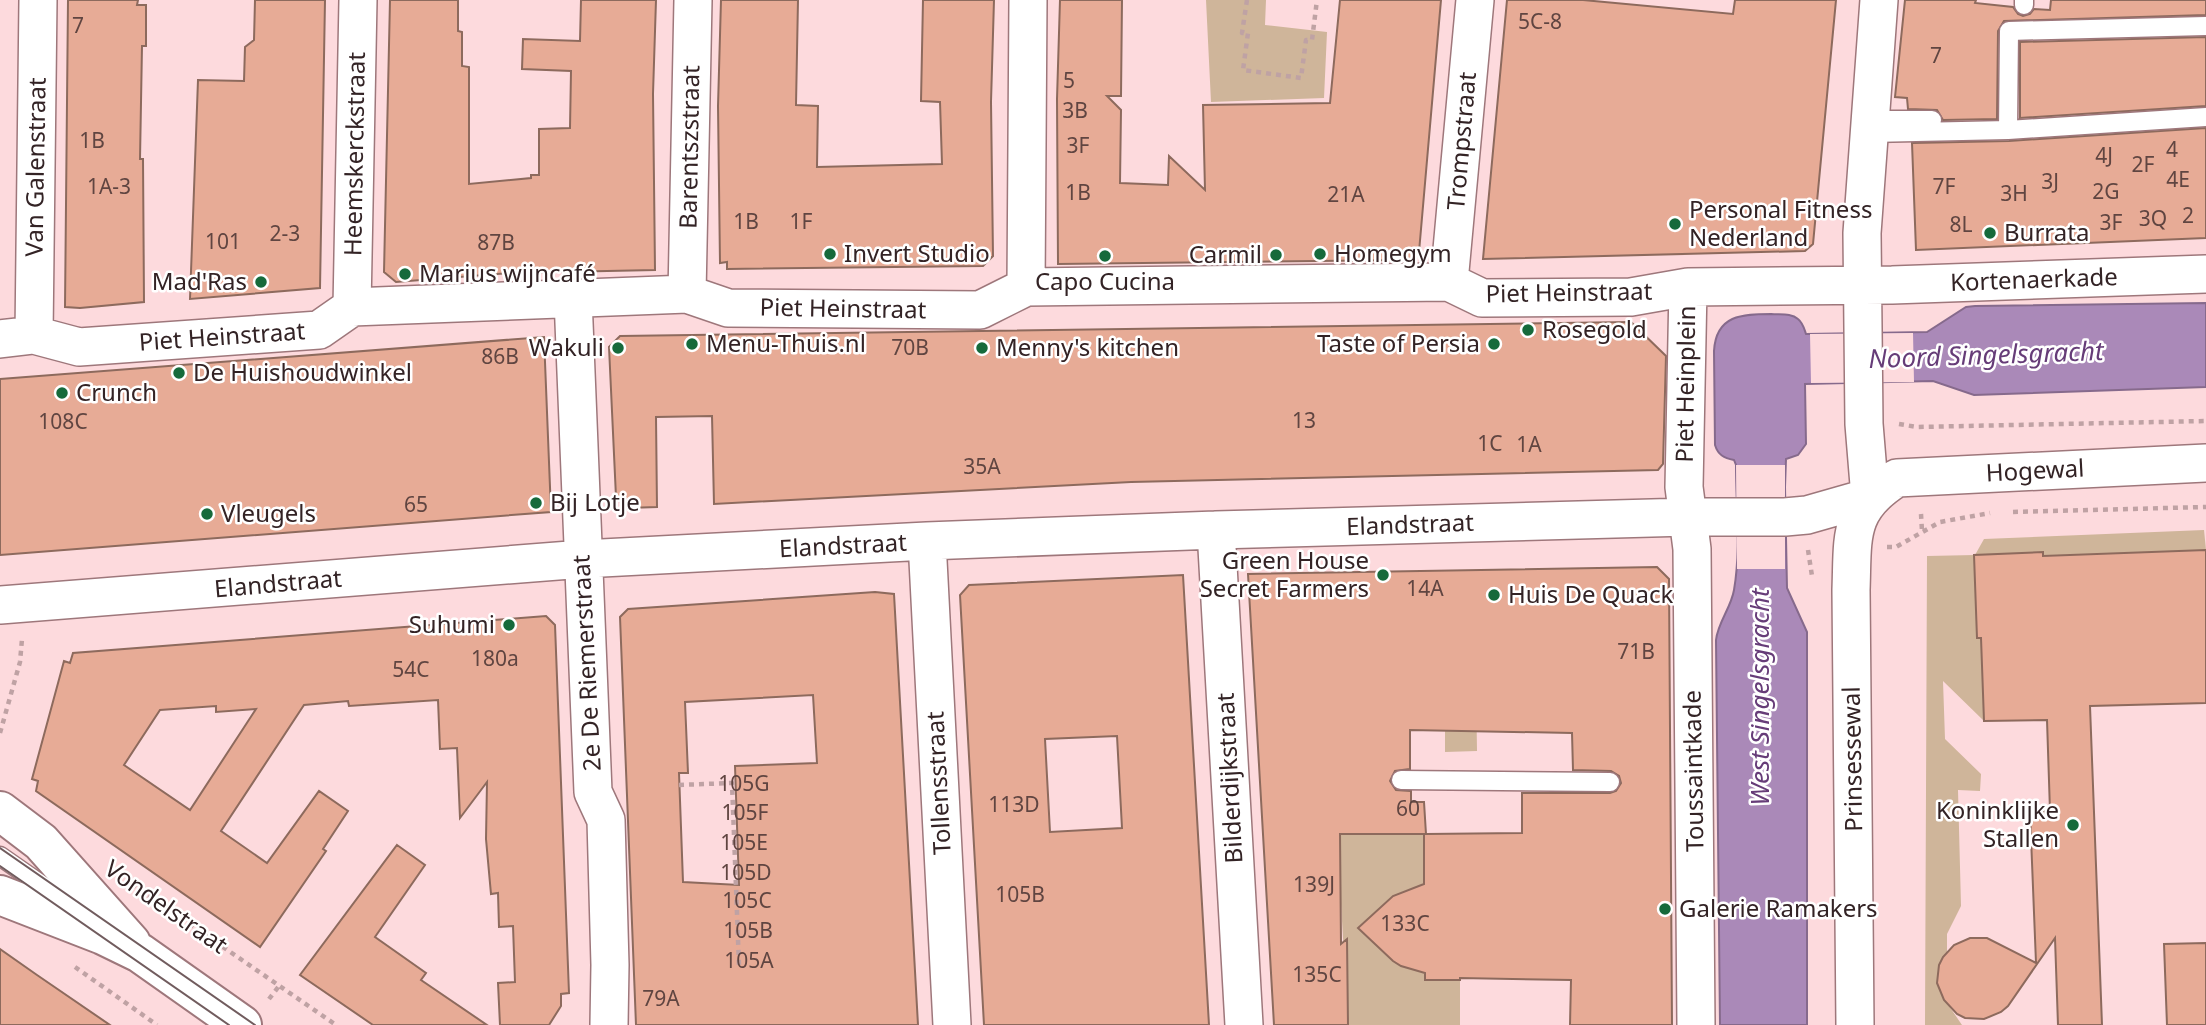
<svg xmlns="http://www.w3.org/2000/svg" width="2206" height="1025" font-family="'Noto Sans',sans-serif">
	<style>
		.green { fill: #cfb59a }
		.water { fill: #aa89b8; stroke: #866a8c; stroke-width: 2 }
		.pier { fill: #fddadd }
		.building { fill: #e7ab96; stroke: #8d6a5d; stroke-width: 2; fill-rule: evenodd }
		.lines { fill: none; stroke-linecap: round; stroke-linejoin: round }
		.lane-casing { stroke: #9e777b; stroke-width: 21 }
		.street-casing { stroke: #9e777b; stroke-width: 40 }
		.secondary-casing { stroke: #9e777b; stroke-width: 42 }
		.path { stroke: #bfa2a4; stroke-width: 4.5; stroke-dasharray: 5 5; stroke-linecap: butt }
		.lane { stroke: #fff; stroke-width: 18 }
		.street { stroke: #fff; stroke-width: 37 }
		.secondary { stroke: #fff; stroke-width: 38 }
		.tram { stroke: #715c5e; stroke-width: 2 }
		.poi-dot { fill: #166a3b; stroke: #fff; stroke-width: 2.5 }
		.labels { text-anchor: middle; stroke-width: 5; stroke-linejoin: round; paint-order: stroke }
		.number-label { font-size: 21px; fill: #604541 }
		.street-label { font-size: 24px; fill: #332325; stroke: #fff }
		.poi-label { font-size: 24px; fill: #332325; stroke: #fff; text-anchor: start }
		.water-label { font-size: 26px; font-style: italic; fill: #663c78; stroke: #fff }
	</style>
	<rect width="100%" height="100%" fill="#fddadd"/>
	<path class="green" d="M 1206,0 L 1266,0 L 1265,25 L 1327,32 L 1324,98 L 1211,102 Z
		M 2204,530 L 2206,550 L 2043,556 L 2042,552 L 1975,555 L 1977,637 L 1981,638 L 1984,721 L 1943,681 L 1945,739 L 1981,774 L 1980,791 L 1958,790 L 1961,906 L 1947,934 L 1947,1003 L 1962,1025 L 1925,1025 L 1927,556 L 1975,555 L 1984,539 Z
		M 1476,685 L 1477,751 L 1445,752 L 1445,730 Z
		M 1337,834 L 1426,834 L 1424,888 C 1408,888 1398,892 1386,903 L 1386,955 L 1401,966 L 1425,969 L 1425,980 L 1460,980 L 1460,1025 L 1348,1025 Z"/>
	<path class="water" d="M 2206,303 L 2206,387 L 1974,395 L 1933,381 L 1805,384 L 1806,444 L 1798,455 L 1786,459 L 1785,487 L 1787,588 L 1807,632 L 1807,1025 L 1720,1025 L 1716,640 C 1718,622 1731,608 1734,590 C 1741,550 1736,506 1736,465 L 1734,460 C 1724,458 1718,455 1715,445 L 1714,351 C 1716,315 1742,314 1771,314 C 1780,315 1791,313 1798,319 C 1803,323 1804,328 1806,334 L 1927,332 L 1966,307 L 1975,306 Z"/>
	<path class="pier" d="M 1913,333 L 1914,382 L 1811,383 L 1810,334 Z
		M 1736,465 L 1785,465 L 1785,569 L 1737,569 Z"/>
	<path class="building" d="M 68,0 L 138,0 L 137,5 L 146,5 L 146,46 L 142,46 L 140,159 L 143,159 L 144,302 L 80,308 L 65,307 Z
		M 255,0 L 325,0 L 320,288 L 190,299 L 198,80 L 244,81 L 245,47 L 254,40 Z
		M 390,0 L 458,0 L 458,31 L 462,32 L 462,66 L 469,67 L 469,184 L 531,178 L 531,175 L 539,175 L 539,129 L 570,128 L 571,71 L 522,69 L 523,39 L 580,41 L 581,0 L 656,0 L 653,94 L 655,270 L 511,273 L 396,282 L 384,272 Z
		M 721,0 L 798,0 L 796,105 L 818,106 L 817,167 L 942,164 L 940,102 L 921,101 L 923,0 L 994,0 L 991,102 L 993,256 L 983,266 L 727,269 L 727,262 L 720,263 L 718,106 Z
		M 1060,0 L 1122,0 L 1121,96 L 1107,96 L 1121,110 L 1120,183 L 1168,185 L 1169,156 L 1205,190 L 1203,105 L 1330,103 L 1340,0 L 1441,0 L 1419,252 L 1411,260 L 1058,264 L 1057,99 Z
		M 1507,0 L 1583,0 L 1733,14 L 1735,0 L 1836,0 L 1813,244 L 1805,251 L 1483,259 Z
		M 1905,0 L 1976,0 L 1975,3 L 2013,7 L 2018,14 L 2023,16 L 2030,14 L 2034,9 L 2050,10 L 2051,0 L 2206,0 L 2206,15 L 2004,21 L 1998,31 L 1997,119 L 1943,120 L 1937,110 L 1908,109 L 1907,98 L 1895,97 Z
		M 2206,37 L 2206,106 L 2020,118 L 2020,42 Z
		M 2206,128 L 2206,238 L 1916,250 L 1912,143 L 2009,141 Z
		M 1631,322 L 1666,356 L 1663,464 L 1658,470 L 1131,482 L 714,504 L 712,416 L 656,417 L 657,507 L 627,508 L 616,497 L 609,347 L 620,336 Z
		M 544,337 L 551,512 L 0,555 L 0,379 Z
		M 2206,550 L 2206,703 L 2090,706 L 2102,1025 L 2058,1025 L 2055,938 L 2008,1006 L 2001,1012 L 1984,1019 L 1965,1018 L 1957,1014 L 1944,1000 L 1937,983 L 1939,965 L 1943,957 L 1954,945 L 1970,938 L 1987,938 L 2036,963 L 2030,812 L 2050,811 L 2047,720 L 1984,721 L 1981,638 L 1977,638 L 1974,555 L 2043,552 L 2043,556 Z
		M 1657,567 L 1669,579 L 1672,1025 L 1570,1025 L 1571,980 L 1460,978 L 1460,980 L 1425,980 L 1425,973 L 1401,966 L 1393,961 L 1358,928 L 1393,896 L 1424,884 L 1424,834 L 1340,834 L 1341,944 L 1347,939 L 1348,1025 L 1274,1025 L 1248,574 ZM 1410,730 L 1572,733 L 1573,770 L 1611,771 L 1619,776 L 1621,783 L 1616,791 L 1610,793 L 1522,793 L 1522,833 L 1426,834 L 1424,802 L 1411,802 L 1411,791 L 1396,790 L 1390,781 L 1395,771 L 1410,769 Z
		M 1183,575 L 1209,1025 L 984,1025 L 960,595 L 969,585 ZM 1117,736 L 1122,828 L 1050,832 L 1045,739 Z
		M 875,592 L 894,594 L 918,1025 L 636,1025 L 620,617 L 628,609 ZM 813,695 L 817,763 L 735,766 L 739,885 L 683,882 L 679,773 L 688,773 L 685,702 Z
		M 546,616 L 555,625 L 569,993 L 561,994 L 561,1006 L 549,1025 L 500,1025 L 498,983 L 515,982 L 513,926 L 499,927 L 498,893 L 491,894 L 486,839 L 487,782 L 460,818 L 457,748 L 440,749 L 438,700 L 349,706 L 348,701 L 304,705 L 221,831 L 267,863 L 319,791 L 348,811 L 323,849 L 326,851 L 260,947 L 36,791 L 38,781 L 32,779 L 64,661 L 70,663 L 73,653 ZM 216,706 L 216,712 L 256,709 L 190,810 L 124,765 L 160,710 Z
		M 397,845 L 425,865 L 375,937 L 426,973 L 421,980 L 487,1025 L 373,1025 L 300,975 Z
		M 2206,943 L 2206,1025 L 2167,1025 L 2164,944 Z
		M 0,949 L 37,975 L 110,1025 L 0,1025 Z"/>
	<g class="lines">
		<g class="lane-casing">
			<path id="lane" d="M 2024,0 L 2024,5
				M 1871,120 L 1932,120
				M 2008,130 L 2009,31 L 2206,26
				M 1870,133 L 2008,130 L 2206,117
				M 1401,780 L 1610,782
				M 0,856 L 79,911"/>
		</g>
		<g class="street-casing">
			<path id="street" d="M 1449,282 L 1475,0
				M 1026,287 L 1028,0
				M 1688,287 L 1684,487 L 1692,549 L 1696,1025
				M 687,294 L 693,0
				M 573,298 L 593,792 L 606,820 L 610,965 L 609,1025
				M 352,307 L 358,0
				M 34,335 L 38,0
				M 0,339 L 34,335 L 79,347 L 319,330 L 352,307 L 687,294 L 728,308 L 980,310 L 1026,287 L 1449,282 L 1482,298 L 1631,297 L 1688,287 L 1892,285 L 2206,274
				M 1870,497 L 1864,424 L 1862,233 L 1879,0
				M 1216,530 L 1244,1025
				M 927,541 L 952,1025
				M 0,605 L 583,559 L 927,541 L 1216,530 L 1688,517 L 1785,517 L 1807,515 L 1870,497
				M 1855,1025 L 1851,590 C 1853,537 1847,509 1897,478 L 2206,463"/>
		</g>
		<g class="secondary-casing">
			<path id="secondary" d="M 0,811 L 41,842 L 131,943
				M 0,895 L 103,935 L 140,953 L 242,1025"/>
		</g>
		<path class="path" d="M 1247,0 L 1242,33 L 1248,33 L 1243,70 L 1301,78 L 1306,40 L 1312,40 L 1317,0
			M 1899,424 L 1917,427 L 2206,421
			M 2013,512 L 2206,507
			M 1921,514 L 1922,531
			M 1887,547 L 1896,547 L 1940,522 L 1990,513
			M 1808,550 L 1812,576
			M 0,733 L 20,662 L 22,639
			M 679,785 L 732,783 L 739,965
			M 132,884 L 336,1025
			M 75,967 L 157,1025
			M 269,999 L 279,986"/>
		<use href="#lane" class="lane"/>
		<use href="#street" class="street"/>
		<use href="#secondary" class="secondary"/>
		<path class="tram" d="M 0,848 L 255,1025
			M 0,866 L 229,1025"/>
	</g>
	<g class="poi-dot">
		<circle cx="1675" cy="224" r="7"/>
		<circle cx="1990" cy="233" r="7"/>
		<circle cx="830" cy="254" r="7"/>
		<circle cx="1320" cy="254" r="7"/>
		<circle cx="1276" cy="255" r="7"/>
		<circle cx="1105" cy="256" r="7"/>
		<circle cx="405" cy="274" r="7"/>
		<circle cx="261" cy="282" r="7"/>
		<circle cx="1528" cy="330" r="7"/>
		<circle cx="692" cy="344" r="7"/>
		<circle cx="1494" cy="344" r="7"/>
		<circle cx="618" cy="348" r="7"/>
		<circle cx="982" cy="348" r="7"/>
		<circle cx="179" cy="373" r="7"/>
		<circle cx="62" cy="393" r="7"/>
		<circle cx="536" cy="503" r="7"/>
		<circle cx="207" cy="514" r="7"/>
		<circle cx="1383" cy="575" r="7"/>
		<circle cx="1494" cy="595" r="7"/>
		<circle cx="509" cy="625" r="7"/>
		<circle cx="2073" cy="825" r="7"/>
		<circle cx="1665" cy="909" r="7"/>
	</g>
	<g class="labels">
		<g class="number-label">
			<text x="1540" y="29">5C-8</text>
			<text x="78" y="33">7</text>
			<text x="1936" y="63">7</text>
			<text x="1069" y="88">5</text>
			<text x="1075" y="118">3B</text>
			<text x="92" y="148">1B</text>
			<text x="1078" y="153">3F</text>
			<text x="2172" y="157">4</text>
			<text x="2104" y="163">4J</text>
			<text x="2143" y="172">2F</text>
			<text x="2178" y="187">4E</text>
			<text x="2050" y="189">3J</text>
			<text x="109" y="194">1A-3</text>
			<text x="1944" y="194">7F</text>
			<text x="2106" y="199">2G</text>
			<text x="1078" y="200">1B</text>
			<text x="2014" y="201">3H</text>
			<text x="1346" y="202">21A</text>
			<text x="2188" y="223">2</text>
			<text x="2153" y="226">3Q</text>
			<text x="746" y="229">1B</text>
			<text x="801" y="229">1F</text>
			<text x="2111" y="230">3F</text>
			<text x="1961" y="232">8L</text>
			<text x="285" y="241">2-3</text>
			<text x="223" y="249">101</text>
			<text x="496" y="250">87B</text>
			<text x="910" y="355">70B</text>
			<text x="500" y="364">86B</text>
			<text x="1304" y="428">13</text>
			<text x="63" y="429">108C</text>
			<text x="1490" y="451">1C</text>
			<text x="1529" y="452">1A</text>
			<text x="982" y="474">35A</text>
			<text x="416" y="512">65</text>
			<text x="1425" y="596">14A</text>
			<text x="1636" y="659">71B</text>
			<text x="495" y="666">180a</text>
			<text x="411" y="677">54C</text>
			<text x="744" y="791">105G</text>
			<text x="1014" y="812">113D</text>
			<text x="1408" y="816">60</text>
			<text x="745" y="820">105F</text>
			<text x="744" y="850">105E</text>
			<text x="746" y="880">105D</text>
			<text x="1314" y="892">139J</text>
			<text x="1020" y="902">105B</text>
			<text x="747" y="908">105C</text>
			<text x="1405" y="931">133C</text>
			<text x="748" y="938">105B</text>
			<text x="749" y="968">105A</text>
			<text x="1317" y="982">135C</text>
			<text x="661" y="1006">79A</text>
		</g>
		<g class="street-label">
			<text transform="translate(1462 141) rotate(-85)" y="8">Trompstraat</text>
			<text transform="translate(690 147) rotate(-89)" y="8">Barentszstraat</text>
			<text transform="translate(355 154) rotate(-89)" y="8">Heemskerckstraat</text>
			<text transform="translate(36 167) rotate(-89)" y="8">Van Galenstraat</text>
			<text transform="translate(2034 280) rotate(-2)" y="8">Kortenaerkade</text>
			<text transform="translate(1569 293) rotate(-1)" y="8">Piet Heinstraat</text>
			<text transform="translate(843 309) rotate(1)" y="8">Piet Heinstraat</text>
			<text transform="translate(222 337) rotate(-4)" y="8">Piet Heinstraat</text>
			<text transform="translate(1686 384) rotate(-89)" y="8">Piet Heinplein</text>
			<text transform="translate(2035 471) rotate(-3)" y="8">Hogewal</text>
			<text transform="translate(1410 525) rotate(-2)" y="8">Elandstraat</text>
			<text transform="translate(843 546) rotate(-3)" y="8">Elandstraat</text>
			<text transform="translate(278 584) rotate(-5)" y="8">Elandstraat</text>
			<text transform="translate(587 663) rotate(-93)" y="8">2e De Riemerstraat</text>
			<text transform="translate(1853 759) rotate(-91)" y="8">Prinsessewal</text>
			<text transform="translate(1694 771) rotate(-91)" y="8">Toussaintkade</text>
			<text transform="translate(1230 778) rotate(-93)" y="8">Bilderdijkstraat</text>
			<text transform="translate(939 783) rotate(-93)" y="8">Tollensstraat</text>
			<text transform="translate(166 907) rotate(35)" y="8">Vondelstraat</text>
		</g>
		<g class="poi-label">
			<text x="1689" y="218">Personal Fitness<tspan x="1689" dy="28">Nederland</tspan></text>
			<text x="2004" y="241">Burrata</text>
			<text x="844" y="262">Invert Studio</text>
			<text x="1334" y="262">Homegym</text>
			<text x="1262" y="263" text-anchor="end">Carmil</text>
			<text x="419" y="282">Marius wijncafé</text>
			<text x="247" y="290" text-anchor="end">Mad'Ras</text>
			<text x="1105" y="290" text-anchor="middle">Capo Cucina</text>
			<text x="1542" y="338">Rosegold</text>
			<text x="706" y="352">Menu-Thuis.nl</text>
			<text x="1480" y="352" text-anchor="end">Taste of Persia</text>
			<text x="604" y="356" text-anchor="end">Wakuli</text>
			<text x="996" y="356">Menny's kitchen</text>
			<text x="193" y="381">De Huishoudwinkel</text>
			<text x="76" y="401">Crunch</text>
			<text x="550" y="511">Bij Lotje</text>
			<text x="221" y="522">Vleugels</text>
			<text x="1369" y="569" text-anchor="end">Green House<tspan x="1369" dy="28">Secret Farmers</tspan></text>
			<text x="1508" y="603">Huis De Quack</text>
			<text x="495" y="633" text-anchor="end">Suhumi</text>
			<text x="2059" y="819" text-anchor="end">Koninklijke<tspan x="2059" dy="28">Stallen</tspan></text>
			<text x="1679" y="917">Galerie Ramakers</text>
		</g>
		<g class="water-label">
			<text transform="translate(1986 355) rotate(-2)" y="9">Noord Singelsgracht</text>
			<text transform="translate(1760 697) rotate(-90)" y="9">West Singelsgracht</text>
		</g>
	</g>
</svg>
